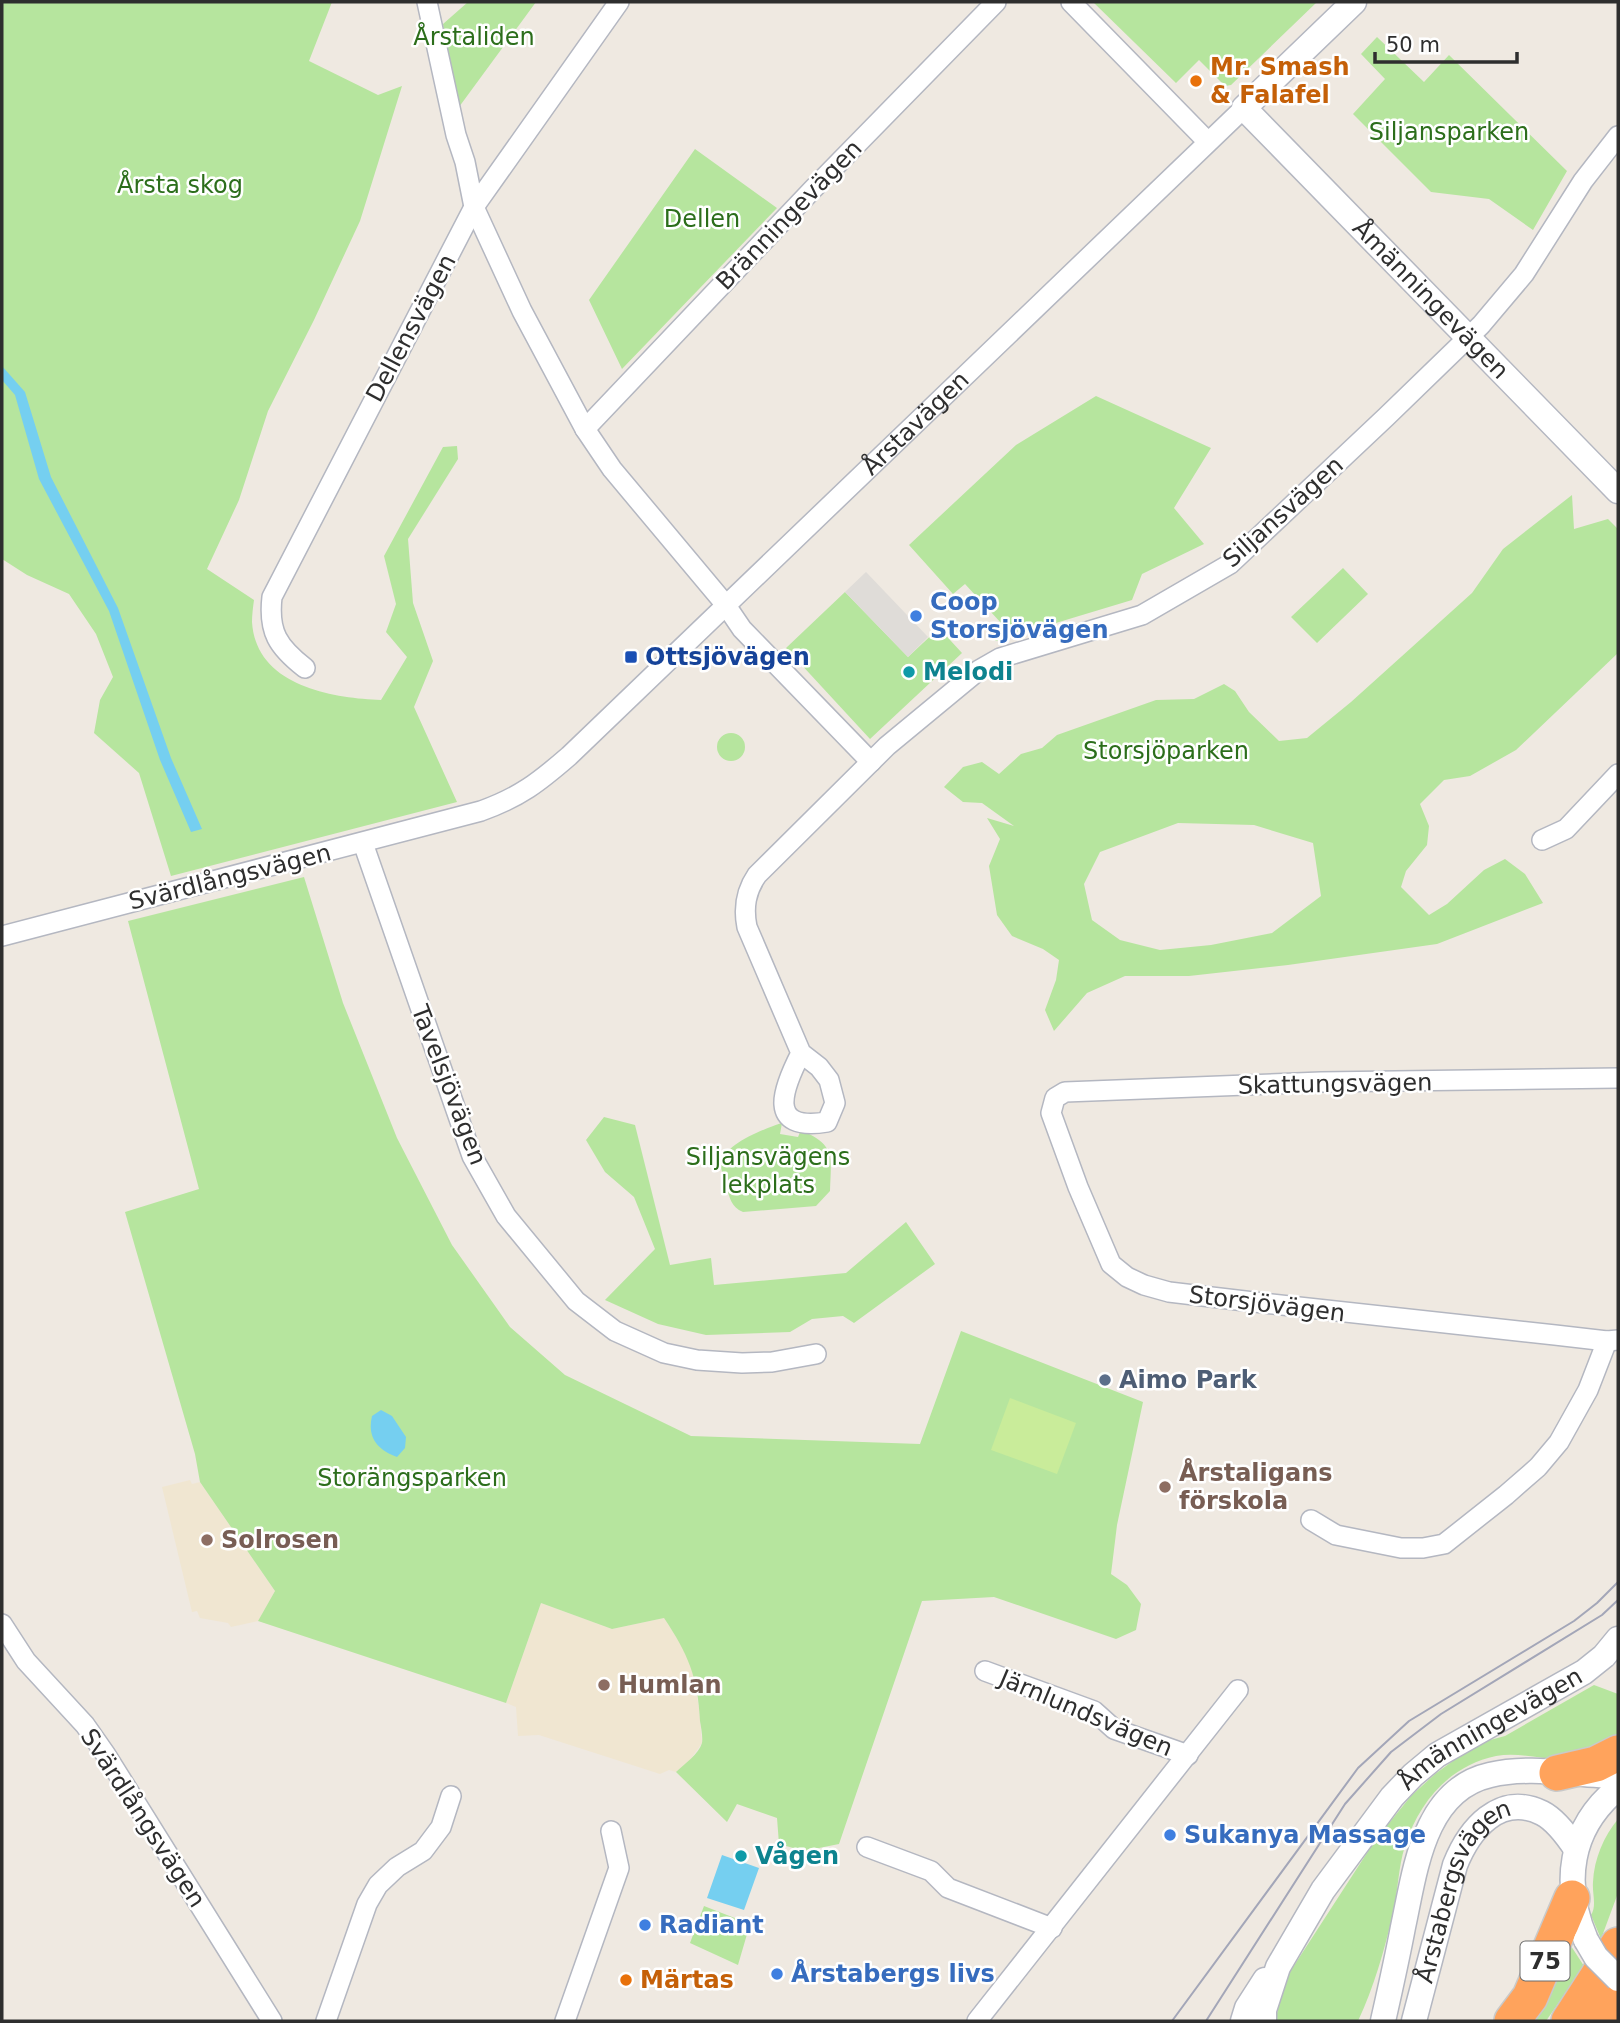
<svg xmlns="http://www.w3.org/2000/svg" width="1620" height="2023" font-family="'DejaVu Sans',sans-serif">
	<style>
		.education { fill: #f0e6d1 }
		.green { fill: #b6e59e; fill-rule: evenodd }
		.pitch { fill: #c9ec9a }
		.plaza { fill: #dfdcd8 }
		.water { fill: #75cff0 }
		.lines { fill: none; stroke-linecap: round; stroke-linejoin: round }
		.minor-casing { stroke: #b4b7c1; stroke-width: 22 }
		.tertiary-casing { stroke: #b4b7c1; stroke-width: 27 }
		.motorway-casing { stroke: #c9c9c9; stroke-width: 38 }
		.minor { stroke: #fff; stroke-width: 19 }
		.tertiary { stroke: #fff; stroke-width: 24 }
		.motorway { stroke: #ffa35c; stroke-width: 35 }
		.tram { stroke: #a3a6b8; stroke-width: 2 }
		.tertiary-bridge-casing { stroke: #b4b7c1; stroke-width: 27; stroke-linecap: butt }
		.tertiary-bridge { stroke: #fff; stroke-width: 24 }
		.food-dot { fill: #e8710a; stroke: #fff; stroke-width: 2.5 }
		.shop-dot { fill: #3f7fe0; stroke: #fff; stroke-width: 2.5 }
		.transit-dot { fill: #1a4fb4; stroke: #fff; stroke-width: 2.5 }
		.culture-dot { fill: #0f9aa8; stroke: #fff; stroke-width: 2.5 }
		.service-dot { fill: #5c6f8a; stroke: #fff; stroke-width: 2.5 }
		.education-dot { fill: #8d6e63; stroke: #fff; stroke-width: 2.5 }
		.labels { text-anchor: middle; stroke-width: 5; stroke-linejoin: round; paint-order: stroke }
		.shield { fill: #fff; stroke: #6d6d6d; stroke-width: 2 }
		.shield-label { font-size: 23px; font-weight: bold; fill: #2e2e2e }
		.park-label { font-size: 24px; fill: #2c6e1b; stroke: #fff }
		.food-label { font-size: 24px; font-weight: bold; fill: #c56008; stroke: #fff; text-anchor: start }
		.street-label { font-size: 24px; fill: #2e2e2e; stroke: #fff }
		.shop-label { font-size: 24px; font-weight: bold; fill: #366cbe; stroke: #fff; text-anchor: start }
		.transit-label { font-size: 24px; font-weight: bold; fill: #164399; stroke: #fff; text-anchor: start }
		.culture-label { font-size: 24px; font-weight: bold; fill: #0d838f; stroke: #fff; text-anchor: start }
		.service-label { font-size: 24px; font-weight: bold; fill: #4e5e75; stroke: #fff; text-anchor: start }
		.education-label { font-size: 24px; font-weight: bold; fill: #785e54; stroke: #fff; text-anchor: start }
	</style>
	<rect width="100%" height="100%" fill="#efe9e1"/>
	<path class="education" d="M 190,1480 L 192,1484 L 200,1482 L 275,1591 L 258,1621 L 231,1627 L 228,1623 L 200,1618 L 197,1611 L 192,1612 L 162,1487 Z
		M 541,1603 L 612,1629 L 664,1618 L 684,1648 L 692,1668 L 699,1708 L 702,1743 L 690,1760 L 676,1772 L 669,1770 L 660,1774 L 539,1735 L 518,1736 L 516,1707 L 506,1703 Z"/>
	<path class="green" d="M 2,2 L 332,2 L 309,61 L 378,95 L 402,86 L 360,221 L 314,320 L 268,411 L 239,500 L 207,569 L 254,600 C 253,607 252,615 252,622 C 256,686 332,698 381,700 L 407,657 L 386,632 L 396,604 L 384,556 L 443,447 L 457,446 L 458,459 L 408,539 L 413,603 L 433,661 L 414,707 L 457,802 L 171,876 L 139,773 L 94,733 L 100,700 L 113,677 L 96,634 L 69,594 L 27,575 L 2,559 Z
		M 468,2 L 536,2 L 459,107 L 447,58 L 443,24 Z
		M 1093,2 L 1317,2 L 1231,85 L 1225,86 L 1199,60 L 1176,83 Z
		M 1377,37 L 1424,82 L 1449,55 L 1567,171 L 1533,230 L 1489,199 L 1431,192 L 1353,114 L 1385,79 L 1361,54 Z
		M 695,149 L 777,208 L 622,369 L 589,300 Z
		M 1096,396 L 1211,448 L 1174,508 L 1204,544 L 1142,574 L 1132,600 L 996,641 L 990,636 L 1002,624 L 965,584 L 953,594 L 909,545 L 1016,445 Z
		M 1572,495 L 1574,529 L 1608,519 L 1618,529 L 1618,653 L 1516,750 L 1470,776 L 1444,780 L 1420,804 L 1429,826 L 1427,845 L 1406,871 L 1401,887 L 1429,915 L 1447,904 L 1484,870 L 1505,859 L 1525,874 L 1543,903 L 1437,944 L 1288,965 L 1189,976 L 1125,976 L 1087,993 L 1054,1031 L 1045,1010 L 1056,980 L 1059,960 L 1043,949 L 1012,936 L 997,915 L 989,866 L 1000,839 L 987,818 L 1014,826 L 982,803 L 963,802 L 944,787 L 963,767 L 982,762 L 999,774 L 1021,754 L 1042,748 L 1057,735 L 1156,700 L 1194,699 L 1224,684 L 1235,691 L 1249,712 L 1279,741 L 1307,738 L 1351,702 L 1472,593 L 1503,549 ZM 1178,823 L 1254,825 L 1313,843 L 1321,896 L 1272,933 L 1211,945 L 1160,950 L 1120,940 L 1092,920 L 1084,884 L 1100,852 Z
		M 1343,568 L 1368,594 L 1317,643 L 1291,617 Z
		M 845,592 L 908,657 L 939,628 L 962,653 L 870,739 L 786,648 Z
		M717 747a14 14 0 1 1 28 0a14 14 0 1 1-28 0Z
		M 304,877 L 343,1003 L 397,1138 L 452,1245 L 510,1327 L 565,1375 L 691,1436 L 920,1444 L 961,1331 L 1143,1402 L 1117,1525 L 1111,1574 L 1127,1585 L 1141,1604 L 1136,1630 L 1116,1639 L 994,1597 L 922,1601 L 839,1844 L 804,1851 L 779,1844 L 777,1818 L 737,1804 L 727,1822 L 676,1772 C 684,1764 699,1754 702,1743 C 703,1737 701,1727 700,1721 C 698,1677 688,1654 664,1618 L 612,1629 L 541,1603 L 506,1703 L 258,1621 L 275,1591 L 200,1482 L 195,1454 L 125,1212 L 199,1189 L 128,921 Z
		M 604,1117 L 635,1125 L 670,1265 L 711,1258 L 714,1285 L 846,1273 L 906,1222 L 935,1264 L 854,1323 L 843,1316 L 812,1319 L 790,1332 L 706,1335 L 658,1324 L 605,1300 L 655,1249 L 634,1197 L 605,1172 L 586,1140 Z
		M 782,1123 L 780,1134 L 798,1137 L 801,1130 C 836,1146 831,1155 830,1191 L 816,1206 L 743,1212 C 731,1207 730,1198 726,1186 C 725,1180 721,1171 721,1165 C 721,1145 766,1128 782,1123 Z
		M 1594,1685 L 1618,1694 L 1618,1747 C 1600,1751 1579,1758 1560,1759 C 1539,1759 1518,1752 1496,1756 C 1449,1766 1419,1802 1405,1846 C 1398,1868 1398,1892 1393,1914 C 1384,1951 1374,1987 1358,2021 L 1275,2021 L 1286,1978 L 1376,1839 L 1411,1796 L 1435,1774 L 1457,1758 L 1490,1740 L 1505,1736 Z
		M 1618,1819 L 1618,1893 L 1601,1939 L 1591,1915 C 1597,1906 1592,1893 1593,1882 C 1594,1859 1604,1836 1618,1819 Z
		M 704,1906 L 750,1924 L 738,1965 L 690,1943 Z
		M 1566,1945 L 1571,1946 L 1584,1966 L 1546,2021 L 1529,2021 Z"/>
	<path class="pitch" d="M 1010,1398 L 1076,1423 L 1057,1474 L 991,1450 Z"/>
	<path class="plaza" d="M 866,572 L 928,637 L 908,657 L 845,592 Z"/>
	<path class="water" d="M 2,366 L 25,392 L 51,477 L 118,608 L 171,758 L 202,829 L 191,832 L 160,760 L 109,611 L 39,479 L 15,395 L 2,380 Z
		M 381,1410 L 392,1416 L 406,1437 L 405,1448 L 397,1457 C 377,1450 367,1437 372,1416 Z
		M 722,1855 L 759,1868 L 744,1910 L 707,1898 Z"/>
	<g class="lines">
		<g class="minor-casing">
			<g id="minor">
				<path d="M 427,2 L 456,135 L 465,162 L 474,207 L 522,311 L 585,429 L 612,469 L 725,604 L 742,629 L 871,762"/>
				<path d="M 1071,2 L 1208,142"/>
				<path d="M 585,429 L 813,189 L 996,2"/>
				<path d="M 305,668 C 278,647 268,632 272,597 L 474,207 L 619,2"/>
				<path d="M 1542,840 L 1566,829 L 1618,774"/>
				<path d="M 363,843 L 472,1156 L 506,1216 L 576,1301 L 615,1331 L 664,1353 L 697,1360 L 742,1363 L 772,1362 L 816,1354"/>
				<path id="s1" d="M 2,936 L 481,811 C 520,797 539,782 569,756 L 1244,108"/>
				<path d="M 801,1053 C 783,1088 765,1132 827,1122 L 835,1103 L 829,1080 L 819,1067 L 801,1053 L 747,927 C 743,907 746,891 757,875 L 887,746 L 979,670 L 1000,658 L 1142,615 L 1230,564 L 1386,417 L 1481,325 L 1524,274 L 1583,181 L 1618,136"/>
				<path d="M 1618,1078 L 1321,1082 L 1065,1092 L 1055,1098 L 1051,1113 L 1078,1187 L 1111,1264 L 1127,1277 L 1144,1285 L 1169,1292 L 1245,1301 L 1555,1335 L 1607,1341 L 1618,1340"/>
				<path d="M 1311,1520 L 1336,1535 L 1401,1548 L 1423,1548 L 1444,1544 L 1506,1495 L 1538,1467 L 1559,1442 L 1588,1390 L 1607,1341"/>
				<path d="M 2,1624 L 26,1661 L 85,1725 L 106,1755 L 272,2021"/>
				<path d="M 985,1671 L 1094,1711 L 1114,1729 L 1188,1755"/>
				<path d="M 867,1847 L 931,1871 L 948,1888 L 1052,1928"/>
				<path d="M 326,2021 L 367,1904 L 378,1885 L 397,1867 L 423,1851 L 441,1827 L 451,1796"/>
				<path d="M 565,2021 L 619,1868 L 611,1831"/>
				<path d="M 977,2021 L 1238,1690"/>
			</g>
		</g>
		<g class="tertiary-casing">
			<g id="tertiary">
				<path id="s2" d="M 1354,2 L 1244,108 L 1618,491"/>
				<path d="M 1586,1940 C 1562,1884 1569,1828 1618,1788"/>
				<path d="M 1243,2021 L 1247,2008 L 1265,1980"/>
				<path id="s3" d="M 1264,2021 L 1264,2010 L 1278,1967 L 1323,1890 L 1392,1797 L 1413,1775 L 1437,1755 L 1584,1672 L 1604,1656 L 1618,1639"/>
				<path d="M 1383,2021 C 1390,1990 1397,1959 1403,1927 C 1415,1872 1423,1790 1490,1775 C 1532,1765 1576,1776 1618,1776"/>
				<path id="s4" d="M 1414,2021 L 1455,1865 C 1469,1830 1499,1792 1542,1813 C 1556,1820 1568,1837 1576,1849"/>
			</g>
		</g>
		<g class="motorway-casing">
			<path id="motorway" d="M 1557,1773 L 1596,1764 L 1618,1753
				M 1512,2021 L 1530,1997 L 1572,1898
				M 1569,2021 L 1618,1945
				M 1606,2021 L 1618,2003"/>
		</g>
		<use href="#minor" class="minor"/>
		<use href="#tertiary" class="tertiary"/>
		<use href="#motorway" class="motorway"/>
		<path class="tram" d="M 1172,2021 L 1358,1768 L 1409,1721 L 1574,1621 L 1597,1603 L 1618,1582
			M 1206,2021 L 1345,1804 L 1391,1752 L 1441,1714 L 1602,1615 L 1618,1600"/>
		<g class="tertiary-bridge-casing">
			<path id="tertiary-bridge" d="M 1586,1940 L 1596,1957 L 1618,1979"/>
		</g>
		<use href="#tertiary-bridge" class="tertiary-bridge"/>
	</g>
	<g class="food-dot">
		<circle cx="1196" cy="81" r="7"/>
		<circle cx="626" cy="1980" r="7"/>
	</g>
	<g class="shop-dot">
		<circle cx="916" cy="616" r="7"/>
		<circle cx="1170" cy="1835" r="7"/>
		<circle cx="645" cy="1925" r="7"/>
		<circle cx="777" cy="1974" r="7"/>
	</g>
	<rect class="transit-dot" x="624" y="650" width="14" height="14" rx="3.5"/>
	<g class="culture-dot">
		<circle cx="909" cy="672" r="7"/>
		<circle cx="741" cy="1856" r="7"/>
	</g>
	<circle class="service-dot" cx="1105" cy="1380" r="7"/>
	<g class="education-dot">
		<circle cx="1165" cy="1487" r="7"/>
		<circle cx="207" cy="1540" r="7"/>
		<circle cx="604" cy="1685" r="7"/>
	</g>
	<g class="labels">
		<rect class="shield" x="1520.5" y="1941.5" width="49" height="39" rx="5"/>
		<g class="shield-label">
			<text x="1545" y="1969">75</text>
		</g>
		<g class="park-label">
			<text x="474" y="45">Årstaliden</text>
			<text x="1449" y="140">Siljansparken</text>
			<text x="180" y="193">Årsta skog</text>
			<text x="702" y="227">Dellen</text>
			<text x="1166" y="759">Storsjöparken</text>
			<text x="768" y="1165">Siljansvägens<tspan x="768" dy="28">lekplats</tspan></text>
			<text x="412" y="1486">Storängsparken</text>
		</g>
		<g class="food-label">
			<text x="1210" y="75">Mr. Smash<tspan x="1210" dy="28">&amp; Falafel</tspan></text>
			<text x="640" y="1988">Märtas</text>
		</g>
		<g class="street-label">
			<text transform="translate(789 215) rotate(-46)" y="8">Bränningevägen</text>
			<text dy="8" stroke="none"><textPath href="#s2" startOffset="420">Åmänningevägen</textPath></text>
			<text transform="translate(411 328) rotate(-62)" y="8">Dellensvägen</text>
			<text dy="8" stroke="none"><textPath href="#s1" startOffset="1080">Årstavägen</textPath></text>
			<text transform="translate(1283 512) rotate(-42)" y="8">Siljansvägen</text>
			<text transform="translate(230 877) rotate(-14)" y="8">Svärdlångsvägen</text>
			<text transform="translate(1335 1084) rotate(-1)" y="8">Skattungsvägen</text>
			<text transform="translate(449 1085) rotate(69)" y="8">Tavelsjövägen</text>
			<text transform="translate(1267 1304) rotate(7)" y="8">Storsjövägen</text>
			<text transform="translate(1086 1713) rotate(23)" y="8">Järnlundsvägen</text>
			<text dy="8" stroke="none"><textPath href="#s3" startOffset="382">Åmänningevägen</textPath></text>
			<text transform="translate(143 1818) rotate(57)" y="8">Svärdlångsvägen</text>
			<text dy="8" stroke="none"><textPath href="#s4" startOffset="142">Årstabergsvägen</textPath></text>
		</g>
		<g class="shop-label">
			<text x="930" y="610">Coop<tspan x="930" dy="28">Storsjövägen</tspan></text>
			<text x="1184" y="1843">Sukanya Massage</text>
			<text x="659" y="1933">Radiant</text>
			<text x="791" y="1982">Årstabergs livs</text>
		</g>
		<g class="transit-label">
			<text x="645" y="665">Ottsjövägen</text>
		</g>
		<g class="culture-label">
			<text x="923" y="680">Melodi</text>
			<text x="755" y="1864">Vågen</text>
		</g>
		<g class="service-label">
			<text x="1119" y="1388">Aimo Park</text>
		</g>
		<g class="education-label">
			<text x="1179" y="1481">Årstaligans<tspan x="1179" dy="28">förskola</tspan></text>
			<text x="221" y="1548">Solrosen</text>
			<text x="618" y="1693">Humlan</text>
		</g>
	</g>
	<rect width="1620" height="2023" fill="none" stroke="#2e2e2e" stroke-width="7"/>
	<path d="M1375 52v10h142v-10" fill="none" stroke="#2e2e2e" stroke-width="3.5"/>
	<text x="1386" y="52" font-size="21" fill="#2e2e2e" stroke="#ffffff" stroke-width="5" paint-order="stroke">50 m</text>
</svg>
